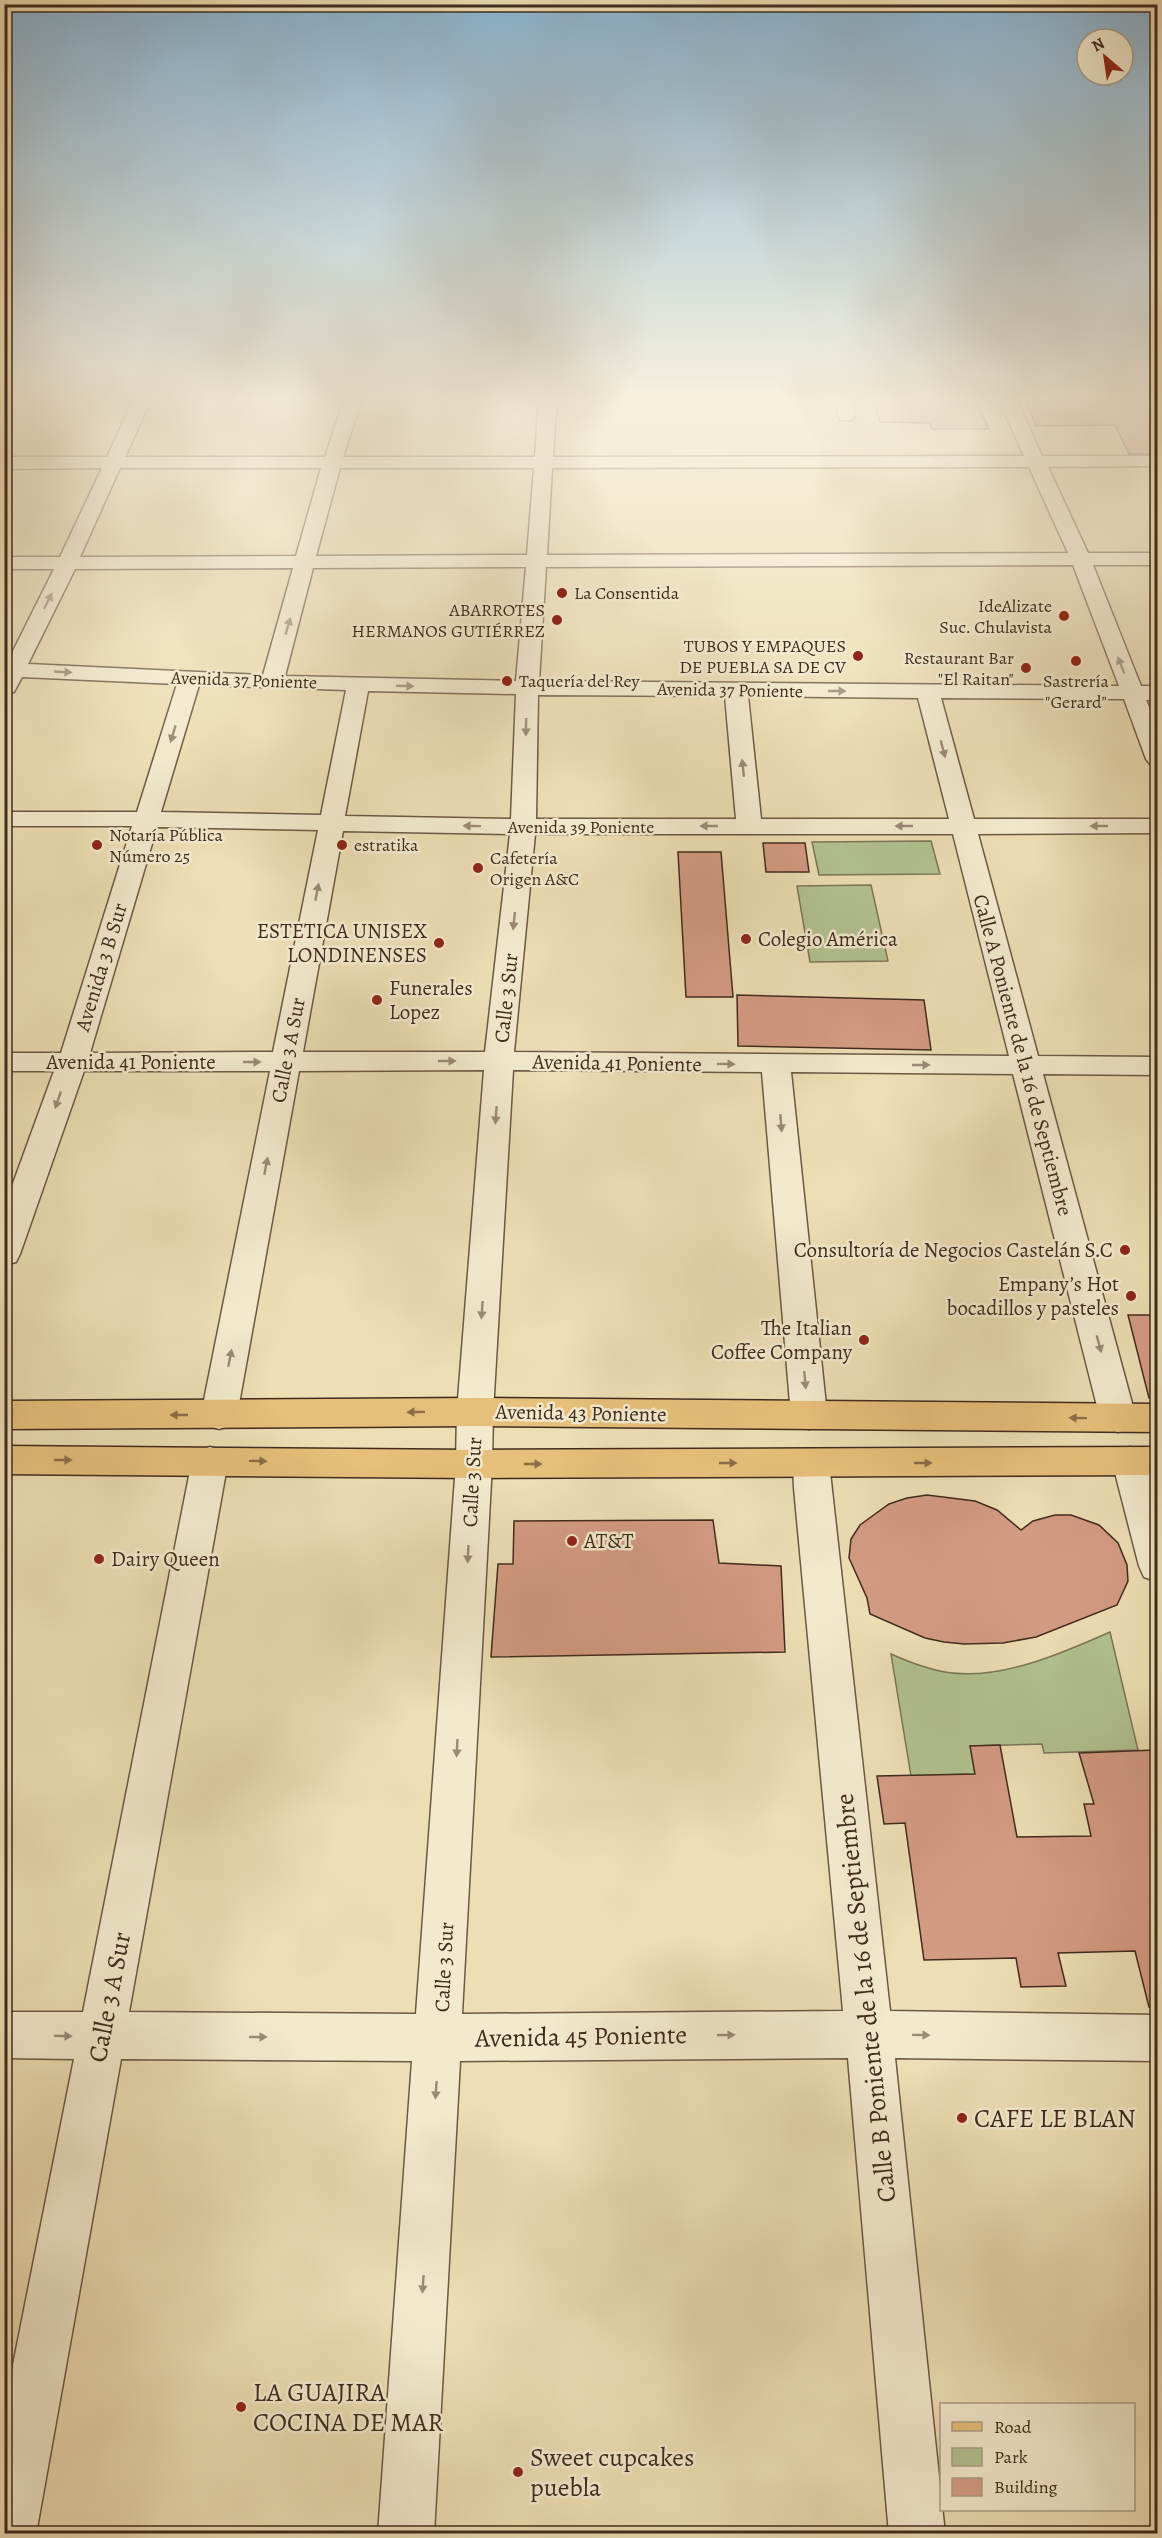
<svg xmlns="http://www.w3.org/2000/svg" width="1162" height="2538" font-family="Alegreya,serif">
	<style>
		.green { fill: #b2c291; stroke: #7a7658; stroke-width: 1.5 }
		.building { fill: #d49b83; stroke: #412b1f; stroke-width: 1.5 }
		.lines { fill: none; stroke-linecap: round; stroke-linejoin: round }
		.minor-casing { stroke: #6c5844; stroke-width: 3 }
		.major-casing { stroke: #412b1f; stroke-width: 3 }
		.minor { fill: #f3eace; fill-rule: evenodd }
		.major { fill: #e6bf7a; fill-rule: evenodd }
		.oneway { fill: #9a8a76 }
		.oneway2 { fill: #8b6e48 }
		.poi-dot { fill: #8f2418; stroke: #f3eace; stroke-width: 2 }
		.labels { text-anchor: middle; stroke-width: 5; stroke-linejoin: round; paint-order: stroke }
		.far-poi-label { font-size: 18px; fill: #412b1f; stroke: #f3eace; text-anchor: start }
		.far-street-label { font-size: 18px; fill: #412b1f; stroke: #f3eace }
		.poi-label { font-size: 21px; fill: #412b1f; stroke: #f3eace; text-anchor: end }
		.street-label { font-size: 21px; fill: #412b1f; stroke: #f3eace }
		.near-street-label { font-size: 26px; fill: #412b1f; stroke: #f3eace }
		.near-poi-label { font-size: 26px; fill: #412b1f; stroke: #f3eace; text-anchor: start }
	</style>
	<rect width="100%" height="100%" fill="#eddeb4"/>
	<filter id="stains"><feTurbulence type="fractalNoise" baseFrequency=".00333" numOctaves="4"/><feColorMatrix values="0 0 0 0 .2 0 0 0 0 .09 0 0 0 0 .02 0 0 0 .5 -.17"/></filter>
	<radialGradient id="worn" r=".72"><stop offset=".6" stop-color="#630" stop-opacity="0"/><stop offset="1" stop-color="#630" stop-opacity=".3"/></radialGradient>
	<path class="green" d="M 931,841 L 940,874 L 819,875 L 812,842 Z
		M 871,885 L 888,961 L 810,962 L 797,886 Z
		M 1110,1632 L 1138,1750 L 1044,1753 L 1042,1744 L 971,1746 L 975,1774 L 911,1776 L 891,1654 C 911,1663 931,1671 953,1673 C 1004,1679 1065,1652 1110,1632 Z"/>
	<path class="building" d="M 872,396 L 974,397 L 989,429 L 932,429 L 930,423 L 880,422 Z
		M 1024,396 L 1158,396 L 1158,454 L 1129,454 L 1115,425 L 1036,426 Z
		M 763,843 L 805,843 L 809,872 L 766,872 Z
		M 678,852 L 721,852 L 733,997 L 686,997 Z
		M 737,995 L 924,1000 L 931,1050 L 738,1046 Z
		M 1128,1315 L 1158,1315 L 1158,1397 L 1149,1398 Z
		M 927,1495 L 975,1501 L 997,1510 L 1021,1530 L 1033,1521 L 1055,1515 L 1071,1515 L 1099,1525 L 1118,1543 L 1127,1565 L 1128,1581 L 1117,1605 L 1036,1637 L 1003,1643 L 964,1644 L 944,1642 L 925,1638 L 870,1614 L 867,1598 L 849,1558 L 851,1539 L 860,1525 L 889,1504 L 907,1498 Z
		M 713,1520 L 719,1563 L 781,1566 L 785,1652 L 491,1657 L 498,1564 L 513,1564 L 514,1521 Z
		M 1000,1745 L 1017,1837 L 1091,1836 L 1084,1804 L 1094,1804 L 1079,1753 L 1155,1750 L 1158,1761 L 1158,2006 L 1149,2007 L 1135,1951 L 1058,1953 L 1066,1986 L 1021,1987 L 1016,1958 L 924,1960 L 905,1823 L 884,1824 L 877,1776 L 975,1774 L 970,1746 Z"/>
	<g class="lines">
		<g class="minor-casing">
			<path id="minor" d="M 135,396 L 153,396 L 125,457 L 325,457 L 345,396 L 363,396 L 343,457 L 535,457 L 539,396 L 557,396 L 553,457 L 1024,456 L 997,396 L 1015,396 L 1042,456 L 1158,456 L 1158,466 L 1048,467 L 1088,553 L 1158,553 L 1158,565 L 1093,565 L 1141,686 L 1158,686 L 1158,700 L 1146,700 L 1158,728 L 1158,766 L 1150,764 L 1146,759 L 1124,699 L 941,698 L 974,819 L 1158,819 L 1158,833 L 978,834 L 1038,1056 L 1158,1057 L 1158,1075 L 1043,1074 L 1136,1418 L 1131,1428 L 1118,1432 L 1105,1428 L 1100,1418 L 1013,1074 L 791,1072 L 827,1415 L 822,1425 L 809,1429 L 796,1425 L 791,1415 L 762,1072 L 513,1070 L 493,1412 L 492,1464 L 462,2014 L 843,2011 L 794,1488 L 793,1463 L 798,1453 L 811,1449 L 824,1453 L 829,1463 L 890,2011 L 1158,2015 L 1158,2061 L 895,2058 L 945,2534 L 889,2534 L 848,2058 L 460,2061 L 434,2534 L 378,2534 L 412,2061 L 121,2059 L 36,2534 L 4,2534 L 4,2410 L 74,2059 L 4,2058 L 4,2012 L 83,2012 L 192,1461 L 197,1451 L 210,1447 L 223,1451 L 228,1461 L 129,2012 L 416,2014 L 456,1464 L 457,1412 L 484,1070 L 299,1071 L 237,1415 L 232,1425 L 219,1429 L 206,1425 L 201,1415 L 270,1071 L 84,1071 L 20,1254 L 16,1262 L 4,1265 L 4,1208 L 54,1071 L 4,1071 L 4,1053 L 61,1053 L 132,826 L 4,826 L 4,812 L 137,812 L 177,684 L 22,677 L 14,692 L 4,693 L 4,663 L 7,663 L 54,569 L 4,569 L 4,557 L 60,557 L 102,468 L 4,469 L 4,457 L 107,457 ZM 1029,467 L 1068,553 L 547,555 L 552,468 ZM 120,468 L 321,468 L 296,556 L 80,557 ZM 340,468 L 534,468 L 527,555 L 316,556 ZM 1073,565 L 1119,686 L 539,681 L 546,567 ZM 526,567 L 516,681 L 285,676 L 313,568 ZM 293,568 L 263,675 L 28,664 L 75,569 ZM 199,685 L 346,690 L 321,815 L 161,812 ZM 368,691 L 516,694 L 511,819 L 345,816 ZM 538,695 L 725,696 L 736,819 L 536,819 ZM 748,696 L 918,698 L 949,819 L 761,819 ZM 157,827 L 318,830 L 273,1052 L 90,1053 ZM 343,831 L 510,834 L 485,1052 L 303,1052 ZM 535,834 L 953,834 L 1009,1056 L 514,1052 Z
				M 833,396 L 851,396 L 855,416 L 852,420 L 840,420 Z
				M 1130,1447 L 1143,1451 C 1162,1491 1158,1538 1158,1582 L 1144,1577 L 1139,1566 L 1112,1461 L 1117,1451 Z"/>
		</g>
		<g class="major-casing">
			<path id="major" d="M 475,1398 L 1158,1404 L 1158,1432 L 475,1426 L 4,1429 L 4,1401 Z
				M 4,1446 L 474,1450 L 1158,1447 L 1158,1475 L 474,1478 L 4,1474 Z"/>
		</g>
		<use href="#minor" class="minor"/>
		<use href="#major" class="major"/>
	</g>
	<defs><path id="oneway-solid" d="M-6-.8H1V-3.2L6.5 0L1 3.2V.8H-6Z" transform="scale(1.5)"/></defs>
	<g class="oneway">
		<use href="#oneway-solid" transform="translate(48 601) rotate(-63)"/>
		<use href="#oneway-solid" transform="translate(288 626) rotate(-74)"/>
		<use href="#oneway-solid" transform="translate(1121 665) rotate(-111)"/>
		<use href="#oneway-solid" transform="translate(63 672) rotate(3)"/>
		<use href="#oneway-solid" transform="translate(405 686) rotate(1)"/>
		<use href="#oneway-solid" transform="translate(837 691)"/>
		<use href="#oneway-solid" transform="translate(526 727) rotate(91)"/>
		<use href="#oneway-solid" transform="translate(173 734) rotate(107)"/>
		<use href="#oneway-solid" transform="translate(943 749) rotate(75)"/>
		<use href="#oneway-solid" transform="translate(743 768) rotate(-96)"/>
		<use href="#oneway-solid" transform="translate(472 826) rotate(-179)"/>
		<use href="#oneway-solid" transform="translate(709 826) rotate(180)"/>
		<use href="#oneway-solid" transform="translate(904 826) rotate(-180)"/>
		<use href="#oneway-solid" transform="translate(1099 826) rotate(-180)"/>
		<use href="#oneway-solid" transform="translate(317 892) rotate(-79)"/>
		<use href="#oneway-solid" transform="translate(514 921) rotate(96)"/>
		<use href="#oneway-solid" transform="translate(447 1061)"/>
		<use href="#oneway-solid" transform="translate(252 1062)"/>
		<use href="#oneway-solid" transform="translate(726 1064) rotate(1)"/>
		<use href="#oneway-solid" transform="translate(921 1065)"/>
		<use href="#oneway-solid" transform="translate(58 1100) rotate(109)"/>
		<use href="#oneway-solid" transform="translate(496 1115) rotate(94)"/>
		<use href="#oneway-solid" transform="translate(781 1123) rotate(85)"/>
		<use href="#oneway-solid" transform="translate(266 1166) rotate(-79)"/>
		<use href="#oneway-solid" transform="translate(482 1310) rotate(94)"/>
		<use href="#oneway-solid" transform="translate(1099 1344) rotate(75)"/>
		<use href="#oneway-solid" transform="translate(230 1358) rotate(-79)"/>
		<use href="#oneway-solid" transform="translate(805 1380) rotate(85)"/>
		<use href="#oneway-solid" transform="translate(468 1554) rotate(93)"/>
		<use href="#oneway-solid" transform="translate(457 1748) rotate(93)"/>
		<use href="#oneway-solid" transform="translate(726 2035) rotate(-1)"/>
		<use href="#oneway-solid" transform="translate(921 2035) rotate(1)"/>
		<use href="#oneway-solid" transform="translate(63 2036) rotate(1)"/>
		<use href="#oneway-solid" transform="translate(258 2037)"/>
		<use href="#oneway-solid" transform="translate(436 2090) rotate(94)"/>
		<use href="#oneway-solid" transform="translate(423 2284) rotate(94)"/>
	</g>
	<g class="oneway2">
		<use href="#oneway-solid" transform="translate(416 1412) rotate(179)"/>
		<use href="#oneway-solid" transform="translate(179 1415) rotate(-180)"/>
		<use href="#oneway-solid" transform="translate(1078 1418) rotate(-179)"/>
		<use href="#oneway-solid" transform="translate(63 1460)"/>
		<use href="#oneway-solid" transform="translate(258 1461) rotate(1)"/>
		<use href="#oneway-solid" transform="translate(728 1463)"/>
		<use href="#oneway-solid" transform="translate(923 1463)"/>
		<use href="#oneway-solid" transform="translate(533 1464)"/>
	</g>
	<linearGradient id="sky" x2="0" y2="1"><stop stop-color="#8ab6d5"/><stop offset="0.53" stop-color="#f7f0dd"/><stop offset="1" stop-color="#f7f0dd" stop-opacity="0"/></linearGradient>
	<rect width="1162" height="751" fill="url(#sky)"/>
	<g class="poi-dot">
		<circle cx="562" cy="593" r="6"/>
		<circle cx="1064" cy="616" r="6"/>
		<circle cx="557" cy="620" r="6"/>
		<circle cx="858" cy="656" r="6"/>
		<circle cx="1076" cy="661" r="6"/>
		<circle cx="1026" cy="668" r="6"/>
		<circle cx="507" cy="681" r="6"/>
		<circle cx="97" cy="845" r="6"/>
		<circle cx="342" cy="845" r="6"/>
		<circle cx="478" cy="868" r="6"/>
		<circle cx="746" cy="939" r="6"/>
		<circle cx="439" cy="943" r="6"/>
		<circle cx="377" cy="1000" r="6"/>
		<circle cx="1125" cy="1250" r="6"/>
		<circle cx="1131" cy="1296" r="6"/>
		<circle cx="864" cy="1340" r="6"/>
		<circle cx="572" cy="1541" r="6"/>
		<circle cx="99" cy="1559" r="6"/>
		<circle cx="962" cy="2118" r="6"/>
		<circle cx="241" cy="2407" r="6"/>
		<circle cx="518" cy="2472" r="6"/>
	</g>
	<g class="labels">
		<g class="far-poi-label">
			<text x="574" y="599">La Consentida</text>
			<text x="1052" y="612" text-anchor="end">IdeAlizate<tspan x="1052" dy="21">Suc. Chulavista</tspan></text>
			<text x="545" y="616" text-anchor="end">ABARROTES<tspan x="545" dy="21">HERMANOS GUTIÉRREZ</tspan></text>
			<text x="846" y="652" text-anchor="end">TUBOS Y EMPAQUES<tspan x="846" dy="21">DE PUEBLA SA DE CV</tspan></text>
			<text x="1014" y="664" text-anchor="end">Restaurant Bar<tspan x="1014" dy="21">"El Raitan"</tspan></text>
			<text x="519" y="687">Taquería del Rey</text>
			<text x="1076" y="687" text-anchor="middle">Sastrería<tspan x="1076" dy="21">"Gerard"</tspan></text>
			<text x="109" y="841">Notaría Pública<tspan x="109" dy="21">Número 25</tspan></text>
			<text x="354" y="851">estratika</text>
			<text x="490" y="864">Cafetería<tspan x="490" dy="21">Origen A&amp;C</tspan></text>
		</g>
		<g class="far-street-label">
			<text transform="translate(244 680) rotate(2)" y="6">Avenida 37 Poniente</text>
			<text transform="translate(730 690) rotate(1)" y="6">Avenida 37 Poniente</text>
			<text x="581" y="833">Avenida 39 Poniente</text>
		</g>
		<g class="poi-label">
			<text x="427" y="938">ESTETICA UNISEX<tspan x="427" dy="24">LONDINENSES</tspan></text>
			<text x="758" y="946" text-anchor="start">Colegio América</text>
			<text x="389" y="995" text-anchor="start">Funerales<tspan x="389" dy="24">Lopez</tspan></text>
			<text x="1113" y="1257">Consultoría de Negocios Castelán S.C</text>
			<text x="1119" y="1291">Empany’s Hot<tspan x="1119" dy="24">bocadillos y pasteles</tspan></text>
			<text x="852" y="1335">The Italian<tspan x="852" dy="24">Coffee Company</tspan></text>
			<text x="584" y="1548" text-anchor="start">AT&amp;T</text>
			<text x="111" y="1566" text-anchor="start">Dairy Queen</text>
		</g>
		<g class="street-label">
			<text transform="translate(101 967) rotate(-73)" y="7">Avenida 3 B Sur</text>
			<text transform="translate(506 998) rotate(-84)" y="7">Calle 3 Sur</text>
			<text transform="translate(288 1050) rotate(-79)" y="7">Calle 3 A Sur</text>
			<text transform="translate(1023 1055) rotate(75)" y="7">Calle A Poniente de la 16 de Septiembre</text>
			<text x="131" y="1069">Avenida 41 Poniente</text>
			<text transform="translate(617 1063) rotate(1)" y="7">Avenida 41 Poniente</text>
			<text transform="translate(581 1413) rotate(1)" y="7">Avenida 43 Poniente</text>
			<text transform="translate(472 1482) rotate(-87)" y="7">Calle 3 Sur</text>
			<text transform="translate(444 1967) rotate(-87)" y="7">Calle 3 Sur</text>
		</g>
		<g class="near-street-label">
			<text transform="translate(109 1997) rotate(-79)" y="9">Calle 3 A Sur</text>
			<text transform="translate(865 1998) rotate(-96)" y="9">Calle B Poniente de la 16 de Septiembre</text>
			<text transform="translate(581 2036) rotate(-1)" y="9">Avenida 45 Poniente</text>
		</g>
		<g class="near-poi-label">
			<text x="974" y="2127">CAFE LE BLAN</text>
			<text x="253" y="2401">LA GUAJIRA<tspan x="253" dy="30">COCINA DE MAR</tspan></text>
			<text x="530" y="2466">Sweet cupcakes<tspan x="530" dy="30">puebla</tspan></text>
		</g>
	</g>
	<rect width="1162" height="2538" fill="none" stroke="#eddeb4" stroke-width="24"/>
	<rect x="6" y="6" width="1150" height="2526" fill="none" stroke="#412b1f" stroke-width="3"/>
	<rect x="12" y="12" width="1138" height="2514" fill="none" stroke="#412b1f" stroke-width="1.5"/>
	<rect x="940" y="2403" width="195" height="108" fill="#f3eace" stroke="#ac9e88" stroke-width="1.5"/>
	<rect x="952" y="2422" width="30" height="9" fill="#e6bf7a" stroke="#ac9e88" stroke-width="1.5"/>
	<text x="994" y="2433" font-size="18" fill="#412b1f">Road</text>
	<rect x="952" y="2448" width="30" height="18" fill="#b2c291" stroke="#ac9e88" stroke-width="1.5"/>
	<text x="994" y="2463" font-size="18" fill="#412b1f">Park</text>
	<rect x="952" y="2478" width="30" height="18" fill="#d49b83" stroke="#ac9e88" stroke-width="1.5"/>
	<text x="994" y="2493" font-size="18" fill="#412b1f">Building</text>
	<g transform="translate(1105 57) rotate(331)"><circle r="28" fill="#f3eace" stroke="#ac9e88" stroke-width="1.5"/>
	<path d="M0-4.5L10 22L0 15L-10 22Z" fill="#8f2418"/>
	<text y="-9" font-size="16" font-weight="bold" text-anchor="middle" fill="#412b1f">N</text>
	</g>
	<rect width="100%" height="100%" filter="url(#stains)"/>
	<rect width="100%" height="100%" fill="url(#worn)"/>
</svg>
